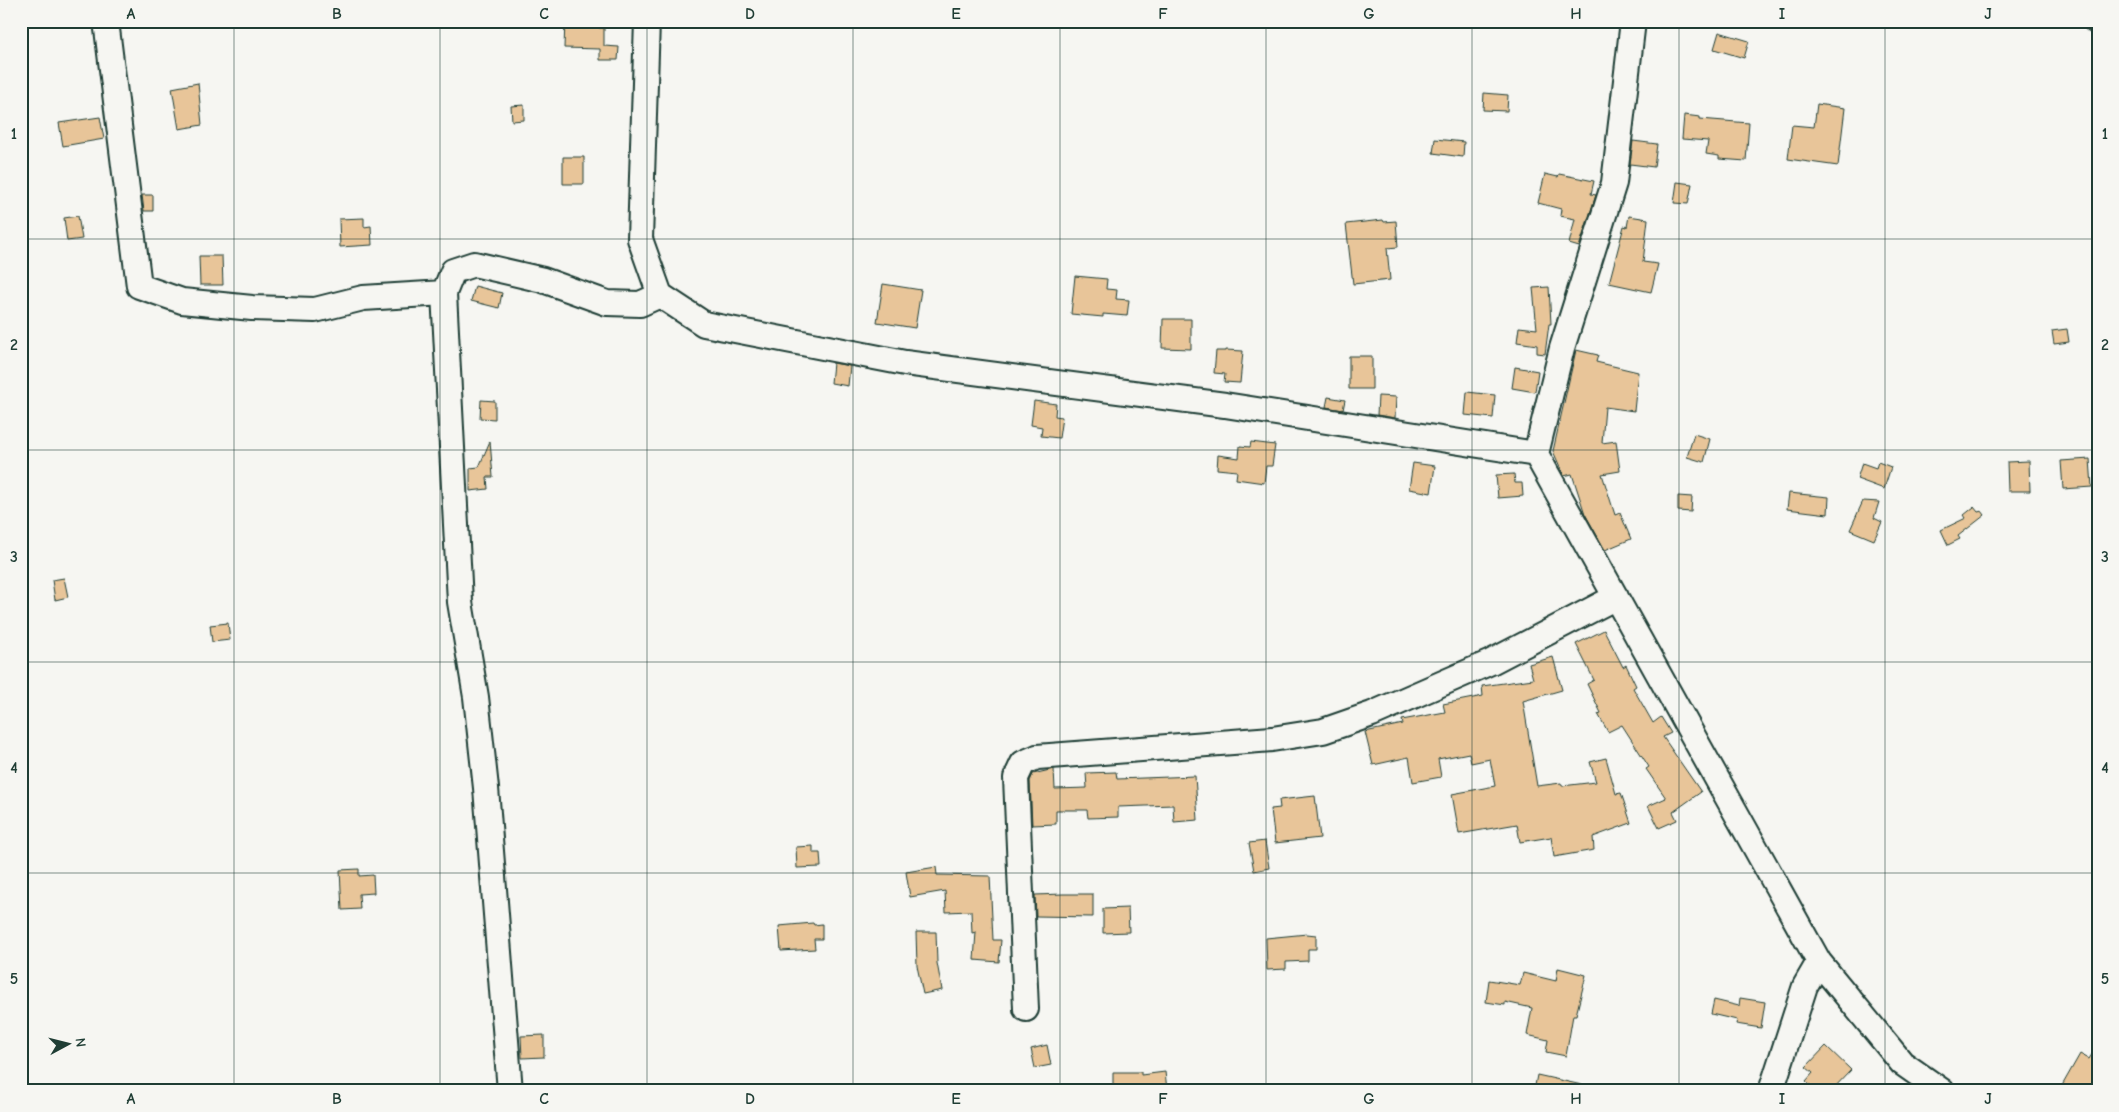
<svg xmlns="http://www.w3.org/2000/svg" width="2119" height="1112" font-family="'Comic Neue',sans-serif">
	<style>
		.building { fill: #e8c599; stroke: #1f3d34 }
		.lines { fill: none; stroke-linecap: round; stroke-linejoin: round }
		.minor-casing { stroke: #1f3d34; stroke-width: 28 }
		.minor { stroke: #f6f6f2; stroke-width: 24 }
		.grid { fill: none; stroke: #1f3d34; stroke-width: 1; stroke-opacity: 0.55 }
		.neatline { fill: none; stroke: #1f3d34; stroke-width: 2 }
		.grid-label { font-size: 16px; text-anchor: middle; font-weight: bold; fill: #1f3d34 }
	</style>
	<rect width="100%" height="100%" fill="#f6f6f2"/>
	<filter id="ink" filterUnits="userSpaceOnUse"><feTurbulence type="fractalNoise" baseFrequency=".02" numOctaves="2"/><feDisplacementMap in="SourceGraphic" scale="10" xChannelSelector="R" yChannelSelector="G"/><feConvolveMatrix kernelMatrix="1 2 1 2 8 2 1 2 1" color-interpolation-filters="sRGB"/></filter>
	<g filter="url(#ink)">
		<path class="building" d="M 565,21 L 599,21 L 599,28 L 604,28 L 604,46 L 619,47 L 618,60 L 600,60 L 600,49 L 564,48 Z
			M 1719,32 L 1749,41 L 1744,58 L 1714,49 Z
			M 198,83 L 202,125 L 179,129 L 172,88 Z
			M 1484,93 L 1508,95 L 1507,111 L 1483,110 Z
			M 1817,104 L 1845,108 L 1838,166 L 1788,159 L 1792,125 L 1814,127 Z
			M 524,105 L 524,120 L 512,121 L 511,106 Z
			M 1684,115 L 1700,117 L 1700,119 L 1749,123 L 1746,161 L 1719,159 L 1719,156 L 1706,154 L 1708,141 L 1682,139 Z
			M 100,117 L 104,139 L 63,146 L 59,123 Z
			M 1435,139 L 1464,142 L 1463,157 L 1433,153 Z
			M 1633,141 L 1657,144 L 1654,167 L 1630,164 Z
			M 563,157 L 584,157 L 584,184 L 563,184 Z
			M 1545,174 L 1558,177 L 1559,174 L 1594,181 L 1591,194 L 1596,195 L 1579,247 L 1569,244 L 1575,219 L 1560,216 L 1561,209 L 1538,203 Z
			M 1677,182 L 1692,184 L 1688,204 L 1674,203 Z
			M 142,195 L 153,195 L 153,211 L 144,211 Z
			M 78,216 L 82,239 L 67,241 L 64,218 Z
			M 1629,216 L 1648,219 L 1643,262 L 1658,264 L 1651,292 L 1609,283 L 1624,226 L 1627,227 Z
			M 364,218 L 364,227 L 371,226 L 372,245 L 340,247 L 339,219 Z
			M 1383,220 L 1384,222 L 1396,221 L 1398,247 L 1387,248 L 1390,280 L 1353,284 L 1346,224 Z
			M 199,256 L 222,256 L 223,285 L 200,285 Z
			M 1075,276 L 1107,279 L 1106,289 L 1117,290 L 1116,299 L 1129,300 L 1127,316 L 1103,314 L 1103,317 L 1071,314 Z
			M 883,284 L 921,290 L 915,328 L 877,322 Z
			M 475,286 L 502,293 L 499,308 L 471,301 Z
			M 1549,287 L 1551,324 L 1549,324 L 1545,354 L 1537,353 L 1537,345 L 1517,342 L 1519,327 L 1537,329 L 1533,288 Z
			M 1163,319 L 1191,319 L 1191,349 L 1162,348 Z
			M 2067,329 L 2069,342 L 2054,344 L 2052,331 Z
			M 1226,350 L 1243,351 L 1240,383 L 1224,382 L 1225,374 L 1214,373 L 1216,351 L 1226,351 Z
			M 1576,350 L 1598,355 L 1596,362 L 1638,372 L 1634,411 L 1605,407 L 1602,443 L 1616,441 L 1620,471 L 1602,474 L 1615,515 L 1620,513 L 1631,539 L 1605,550 L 1585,514 L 1572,474 L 1564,476 L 1553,451 Z
			M 1349,356 L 1372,356 L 1372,389 L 1349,389 Z
			M 833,363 L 850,366 L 848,386 L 831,383 Z
			M 1515,367 L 1538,371 L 1535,392 L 1512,388 Z
			M 1467,392 L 1495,395 L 1493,418 L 1465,415 Z
			M 1378,396 L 1396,397 L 1395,418 L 1377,415 Z
			M 1328,397 L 1345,400 L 1343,410 L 1326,407 Z
			M 481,400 L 495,401 L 495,419 L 480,418 Z
			M 1034,401 L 1056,404 L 1055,416 L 1062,417 L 1059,438 L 1041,436 L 1042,427 L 1031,425 Z
			M 1694,434 L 1710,439 L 1704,462 L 1687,457 Z
			M 490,441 L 493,477 L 487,477 L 488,489 L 470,491 L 470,468 L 479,467 Z
			M 1251,442 L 1275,445 L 1272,466 L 1266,466 L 1264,483 L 1236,479 L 1237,471 L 1217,469 L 1218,455 L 1239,458 L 1240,446 L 1250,447 Z
			M 2090,459 L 2092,487 L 2063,489 L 2061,461 Z
			M 2029,461 L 2030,491 L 2008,491 L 2007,462 Z
			M 1878,462 L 1891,467 L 1884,489 L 1857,479 L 1862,463 L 1876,468 Z
			M 1413,463 L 1435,466 L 1431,493 L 1409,489 Z
			M 1514,474 L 1515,483 L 1522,483 L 1523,496 L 1498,498 L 1496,475 Z
			M 1789,493 L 1829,497 L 1828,514 L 1787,509 Z
			M 1678,496 L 1692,497 L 1691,512 L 1678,511 Z
			M 1863,501 L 1879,502 L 1874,518 L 1882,522 L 1874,540 L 1850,530 Z
			M 1974,507 L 1978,512 L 1982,511 L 1985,515 L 1958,536 L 1960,539 L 1948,545 L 1941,530 L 1966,518 L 1964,515 Z
			M 64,578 L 68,597 L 55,600 L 52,580 Z
			M 228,623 L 230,640 L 212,642 L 210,625 Z
			M 1604,630 L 1623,667 L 1626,665 L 1636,686 L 1633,688 L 1653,723 L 1661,717 L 1671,733 L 1663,737 L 1701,792 L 1673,812 L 1677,820 L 1659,828 L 1648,806 L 1666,798 L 1646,769 L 1649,767 L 1622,725 L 1608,732 L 1598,714 L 1601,713 L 1587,684 L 1594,680 L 1576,644 Z
			M 1553,657 L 1562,690 L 1523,701 L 1537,786 L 1561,783 L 1562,786 L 1596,782 L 1590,762 L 1606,758 L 1616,794 L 1621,793 L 1631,823 L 1593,837 L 1594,850 L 1554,857 L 1551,837 L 1520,842 L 1517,824 L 1459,834 L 1452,794 L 1495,786 L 1490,759 L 1471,763 L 1469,753 L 1438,759 L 1441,777 L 1413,782 L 1409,757 L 1373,765 L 1365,732 L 1403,724 L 1402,720 L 1445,712 L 1443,704 L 1483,696 L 1482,686 L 1533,679 L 1529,664 Z
			M 1054,769 L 1055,789 L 1087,788 L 1086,773 L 1116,772 L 1117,779 L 1195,776 L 1198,820 L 1174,822 L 1173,805 L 1118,807 L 1118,817 L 1088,818 L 1087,810 L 1056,810 L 1056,824 L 1032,825 L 1030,781 L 1033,774 Z
			M 1315,796 L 1320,838 L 1275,843 L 1271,809 L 1280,808 L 1279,800 Z
			M 1265,841 L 1269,868 L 1254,871 L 1249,843 Z
			M 813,846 L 813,853 L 820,853 L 821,867 L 797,868 L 796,847 Z
			M 936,867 L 937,875 L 990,876 L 993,940 L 1001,940 L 999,962 L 974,960 L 976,932 L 972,933 L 971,911 L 946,912 L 945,891 L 910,897 L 906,872 Z
			M 359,869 L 359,876 L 373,875 L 374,893 L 359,894 L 360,909 L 342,910 L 340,870 Z
			M 1063,894 L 1093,894 L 1093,917 L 1036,916 L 1035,895 Z
			M 1128,908 L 1129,932 L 1103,933 L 1103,909 Z
			M 813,923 L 814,925 L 822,924 L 822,939 L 814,939 L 815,949 L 781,951 L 779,926 Z
			M 916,932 L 936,932 L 937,963 L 942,990 L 923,994 L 917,966 Z
			M 1307,934 L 1316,935 L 1316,949 L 1308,949 L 1308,961 L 1286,962 L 1286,969 L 1267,970 L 1266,938 Z
			M 1558,968 L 1586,975 L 1576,1015 L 1573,1015 L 1566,1056 L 1546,1052 L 1548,1040 L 1527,1035 L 1532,1008 L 1505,1002 L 1505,1005 L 1486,1002 L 1489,980 L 1520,985 L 1523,973 L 1556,981 Z
			M 1740,998 L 1765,1002 L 1761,1028 L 1736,1024 L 1737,1020 L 1711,1014 L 1714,1000 L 1739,1006 Z
			M 544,1035 L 544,1057 L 522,1058 L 521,1036 Z
			M 1047,1045 L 1051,1065 L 1035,1068 L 1031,1049 Z
			M 2098,1045 L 2098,1091 L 2059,1091 L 2080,1054 L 2089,1059 Z
			M 1826,1046 L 1851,1070 L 1831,1091 L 1816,1091 L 1806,1081 L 1813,1073 L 1806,1067 Z
			M 1113,1072 L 1141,1072 L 1141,1075 L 1165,1072 L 1167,1090 L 1113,1088 Z
			M 1537,1075 L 1582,1085 L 1581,1091 L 1534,1091 Z"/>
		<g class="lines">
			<g class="minor-casing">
				<path id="minor" d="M 106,21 L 139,286 L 182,301 L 252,308 L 315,310 L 363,298 L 444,293
					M 647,21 L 640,239 L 660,295 L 704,324 L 905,363 L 1225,405 L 1536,454
					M 1633,21 L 1614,183 L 1562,348 L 1536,454 L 1819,962 L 1902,1063 L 1942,1091
					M 2096,21 L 2098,22
					M 1026,1009 L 1016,778 L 1023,763 L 1037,757 L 1272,739 L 1323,731 L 1372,714 L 1491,662 L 1616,597
					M 510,1091 L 486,788 L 476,697 L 460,602 L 444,293 L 453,271 L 474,264 L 543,280 L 607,303 L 640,304 L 660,295
					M 1771,1091 L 1805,986 L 1819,962"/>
			</g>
			<use href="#minor" class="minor"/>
		</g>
	</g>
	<path class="grid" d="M 234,21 L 234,1091M 440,21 L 440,1091M 647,21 L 647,1091M 853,21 L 853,1091M 1060,21 L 1060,1091M 1266,21 L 1266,1091M 1472,21 L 1472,1091M 1679,21 L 1679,1091M 1885,21 L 1885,1091M 21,239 L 2098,239M 21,450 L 2098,450M 21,662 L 2098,662M 21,873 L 2098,873"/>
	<rect width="2119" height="1112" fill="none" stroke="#f6f6f2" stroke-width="55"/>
	<g transform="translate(68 1044) rotate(83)" stroke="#f6f6f2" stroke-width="4" paint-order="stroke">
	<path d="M0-4L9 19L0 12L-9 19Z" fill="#1f3d34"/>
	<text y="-8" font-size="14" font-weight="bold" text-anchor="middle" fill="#1f3d34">N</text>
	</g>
	<rect x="28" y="28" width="2064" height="1056" class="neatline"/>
	<g class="grid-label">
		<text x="131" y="19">A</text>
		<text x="337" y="19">B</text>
		<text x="544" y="19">C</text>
		<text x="750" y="19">D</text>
		<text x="956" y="19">E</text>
		<text x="1163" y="19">F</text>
		<text x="1369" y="19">G</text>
		<text x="1576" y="19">H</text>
		<text x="1782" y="19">I</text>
		<text x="1988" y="19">J</text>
		<text x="14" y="139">1</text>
		<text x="2105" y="139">1</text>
		<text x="14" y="350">2</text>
		<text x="2105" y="350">2</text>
		<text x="14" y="562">3</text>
		<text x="2105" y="562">3</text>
		<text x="14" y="773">4</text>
		<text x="2105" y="773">4</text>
		<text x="14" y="984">5</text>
		<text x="2105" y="984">5</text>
		<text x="131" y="1104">A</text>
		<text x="337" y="1104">B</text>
		<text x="544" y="1104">C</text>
		<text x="750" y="1104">D</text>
		<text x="956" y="1104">E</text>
		<text x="1163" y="1104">F</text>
		<text x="1369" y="1104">G</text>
		<text x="1576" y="1104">H</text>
		<text x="1782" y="1104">I</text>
		<text x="1988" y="1104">J</text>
	</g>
</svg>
